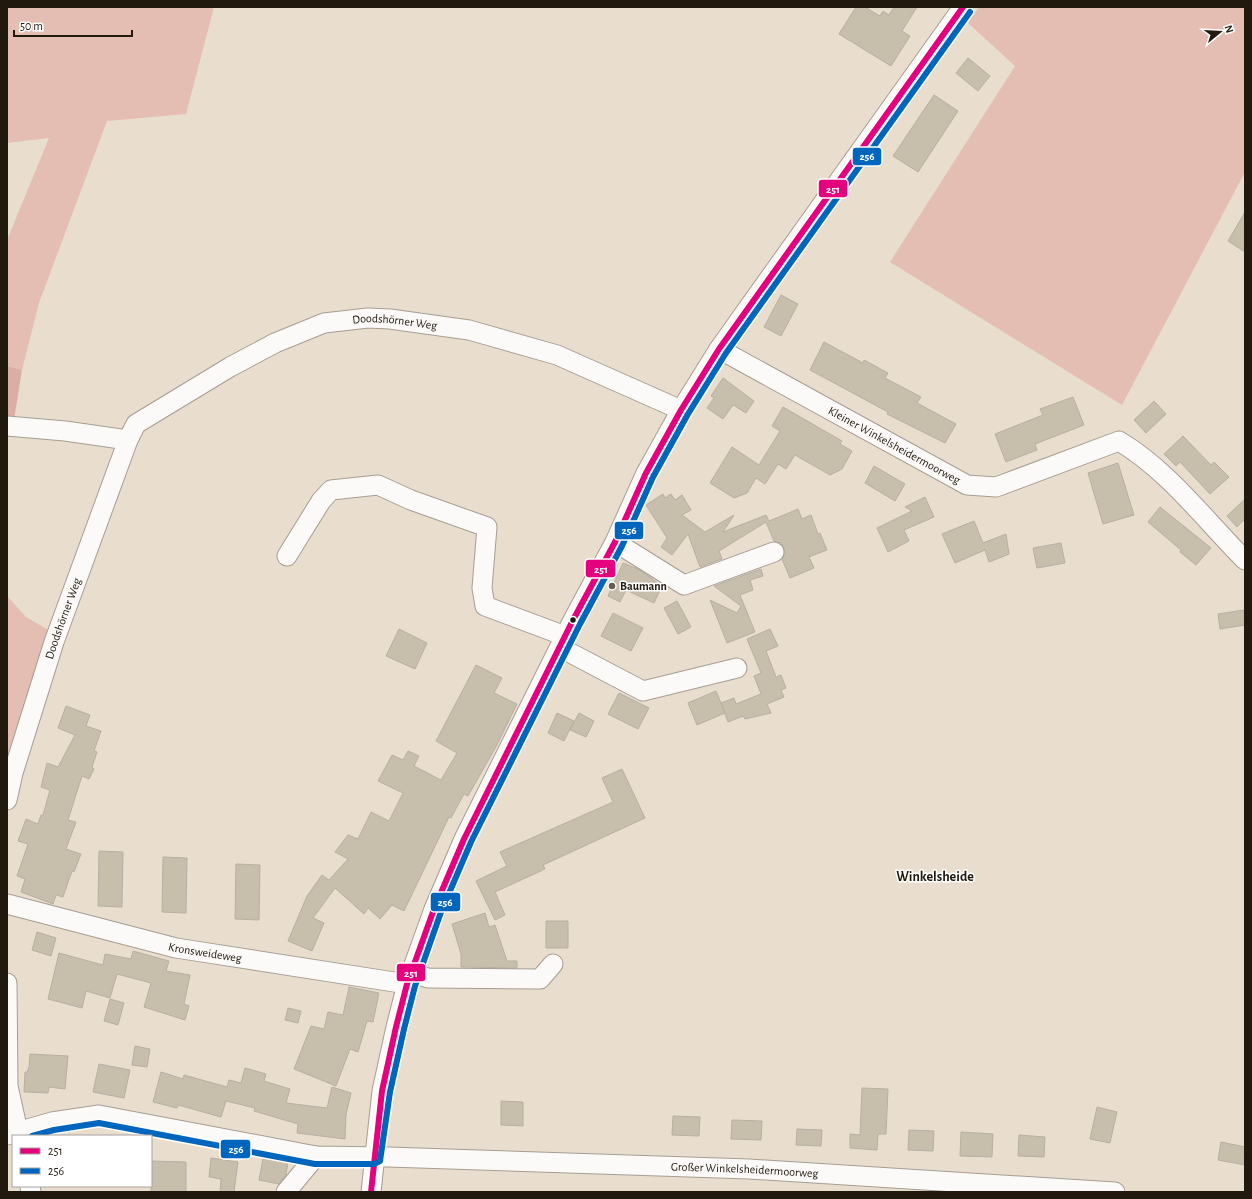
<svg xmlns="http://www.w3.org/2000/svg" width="1252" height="1199" font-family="'Alegreya Sans',sans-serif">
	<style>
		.green { fill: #e4beb2 }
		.forest { fill: #d9afa4 }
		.building { fill: #c7bfac; stroke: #b6b0a3 }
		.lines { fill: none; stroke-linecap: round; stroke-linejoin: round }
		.minor-casing { stroke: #a69d92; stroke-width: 21 }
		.minor { stroke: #fcfaf8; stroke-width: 19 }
		.bus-1-casing { stroke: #fff; stroke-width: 9 }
		.bus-2-casing { stroke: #fff; stroke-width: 9 }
		.bus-1 { stroke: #e5007d; stroke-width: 6 }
		.bus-2 { stroke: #0065bd; stroke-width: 6 }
		.poi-dot { fill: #675e51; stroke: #fff; stroke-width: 1.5 }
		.bus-dot { fill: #21190e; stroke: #fff; stroke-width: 1.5 }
		.labels { text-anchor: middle; stroke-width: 3; stroke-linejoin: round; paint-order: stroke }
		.street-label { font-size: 12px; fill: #21190e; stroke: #fff }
		.poi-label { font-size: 12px; font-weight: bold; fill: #21190e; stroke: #fff; text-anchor: start }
		.quarter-label { font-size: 14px; font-weight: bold; fill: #21190e; stroke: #fff }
		.line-badge { stroke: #fff; stroke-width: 1.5 }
		.badge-label { font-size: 11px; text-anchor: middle; font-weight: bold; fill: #fff }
	</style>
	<rect width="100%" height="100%" fill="#e9ddce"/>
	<path class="green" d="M 7,7 L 214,7 L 186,114 L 107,121 L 39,303 L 22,370 L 7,366 L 7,240 L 49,138 L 7,143 Z
		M 979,7 L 1245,7 L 1245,172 L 1122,405 L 890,262 L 1015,66 L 968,23 Z
		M 7,596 L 26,617 L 52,632 L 7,765 Z"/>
	<path class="forest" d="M 7,366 L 22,370 L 14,420 L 7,420 Z"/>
	<path class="building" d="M 856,7 L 865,7 L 880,16 L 883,11 L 889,15 L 894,7 L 917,7 L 902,31 L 910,36 L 891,66 L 839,34 Z
		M 968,58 L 990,76 L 978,91 L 956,73 Z
		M 934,95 L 958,111 L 918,172 L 893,156 Z
		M 1245,212 L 1245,252 L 1228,241 Z
		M 781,295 L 798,304 L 781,336 L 764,327 Z
		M 824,342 L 863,363 L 864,360 L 888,373 L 885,378 L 921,397 L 917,403 L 956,424 L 945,443 L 887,414 L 888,412 L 810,370 Z
		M 723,378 L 754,401 L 746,413 L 733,405 L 723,419 L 707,408 L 714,398 L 711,396 Z
		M 1073,397 L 1084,425 L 1035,444 L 1037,450 L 1006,462 L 995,434 L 1043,415 L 1040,409 Z
		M 1154,401 L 1166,414 L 1146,433 L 1134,420 Z
		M 783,407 L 842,441 L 840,444 L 852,451 L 842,469 L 830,475 L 795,455 L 786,469 L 778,464 L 765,484 L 756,478 L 747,493 L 734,498 L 710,483 L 732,447 L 759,465 L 780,431 L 772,426 Z
		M 1183,436 L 1211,465 L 1214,462 L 1229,477 L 1210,494 L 1180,462 L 1176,466 L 1164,454 Z
		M 1118,463 L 1134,515 L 1103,524 L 1088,473 Z
		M 874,466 L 905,484 L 895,501 L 865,483 Z
		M 663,494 L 665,498 L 671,494 L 675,500 L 682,495 L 691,510 L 682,515 L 705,532 L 734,515 L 723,532 L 766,515 L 769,521 L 798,509 L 802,519 L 811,515 L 818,534 L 820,533 L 827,550 L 809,557 L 814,568 L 790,578 L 782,559 L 785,554 L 784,548 L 781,543 L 774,541 L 766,522 L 719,551 L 722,559 L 700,567 L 688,534 L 672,555 L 661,547 L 667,538 L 646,505 Z
		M 925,497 L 934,517 L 904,530 L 909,541 L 888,552 L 877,528 L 912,511 L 905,507 Z
		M 1245,499 L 1245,519 L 1237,527 L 1227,516 Z
		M 1160,507 L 1211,548 L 1196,565 L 1180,552 L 1181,550 L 1148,522 Z
		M 974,521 L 983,543 L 1006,534 L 1009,554 L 989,562 L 985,550 L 955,563 L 942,534 Z
		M 1061,543 L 1065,563 L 1037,568 L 1033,548 Z
		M 623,563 L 640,570 L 662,586 L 654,603 L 626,590 L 620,602 L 608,596 Z
		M 761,569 L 763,576 L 750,580 L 753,590 L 740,595 L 755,632 L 727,643 L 710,600 L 737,613 L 741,606 L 714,586 Z
		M 677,601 L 691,627 L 678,634 L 664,608 Z
		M 1244,610 L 1245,625 L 1220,629 L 1218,614 Z
		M 613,613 L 643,628 L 631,651 L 601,636 Z
		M 399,629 L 427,643 L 415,669 L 386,656 Z
		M 770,629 L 778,646 L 766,651 L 776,677 L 781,675 L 786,688 L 781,690 L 784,697 L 767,704 L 771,713 L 745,719 L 743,716 L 728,722 L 721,703 L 734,698 L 736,704 L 761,694 L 754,676 L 761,673 L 747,639 Z
		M 476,665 L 502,678 L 494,693 L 517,704 L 497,745 L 468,796 L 464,794 L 451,818 L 449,817 L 404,911 L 392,905 L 380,919 L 368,908 L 364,914 L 335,888 L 313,918 L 324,923 L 312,951 L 288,941 L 307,896 L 322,875 L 329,880 L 348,859 L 335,852 L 348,835 L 358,839 L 371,812 L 389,821 L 403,793 L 378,781 L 392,755 L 403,760 L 408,751 L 419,756 L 414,766 L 441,780 L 457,753 L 436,741 Z
		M 716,691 L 725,713 L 697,725 L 688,703 Z
		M 619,693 L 649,708 L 638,729 L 608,714 Z
		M 66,706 L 90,715 L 86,726 L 101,731 L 94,751 L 97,752 L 92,767 L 94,769 L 89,779 L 82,776 L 68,820 L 76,822 L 66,849 L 81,854 L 74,872 L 72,871 L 63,897 L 56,895 L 53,904 L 21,892 L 25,879 L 17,876 L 28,844 L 18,841 L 26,819 L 38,824 L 41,815 L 43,815 L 50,790 L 41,787 L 47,763 L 58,767 L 75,735 L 58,728 Z
		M 557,713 L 574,721 L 564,741 L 548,733 Z
		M 579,713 L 594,721 L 586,737 L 570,730 Z
		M 622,769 L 645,818 L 543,865 L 545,869 L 495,892 L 505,915 L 495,920 L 476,881 L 507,866 L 500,852 L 613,802 L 602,778 Z
		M 99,851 L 123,852 L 122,907 L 98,906 Z
		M 163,857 L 187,858 L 186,913 L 162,912 Z
		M 236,864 L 260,865 L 259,920 L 235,919 Z
		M 485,913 L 489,927 L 495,925 L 507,961 L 517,961 L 517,968 L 461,967 L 461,954 L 452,924 Z
		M 546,921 L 568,921 L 568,948 L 546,948 Z
		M 37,932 L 56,938 L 51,956 L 32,950 Z
		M 133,951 L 169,961 L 166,971 L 190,975 L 184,1004 L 189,1006 L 185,1020 L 144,1007 L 151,983 L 117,974 L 110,998 L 86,991 L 82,1008 L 48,999 L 59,953 L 103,965 L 105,954 L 131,959 Z
		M 349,987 L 379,993 L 373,1022 L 367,1021 L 358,1052 L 350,1049 L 336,1086 L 294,1069 L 311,1026 L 324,1029 L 328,1012 L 343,1015 Z
		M 110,999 L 124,1003 L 118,1025 L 104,1021 Z
		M 288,1008 L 301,1011 L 298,1023 L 285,1020 Z
		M 135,1046 L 150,1049 L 147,1067 L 132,1065 Z
		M 30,1054 L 68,1056 L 65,1089 L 49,1087 L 48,1093 L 24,1092 L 25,1072 L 27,1072 L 29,1067 Z
		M 99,1064 L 130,1070 L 124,1098 L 93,1092 Z
		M 245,1068 L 266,1074 L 264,1081 L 290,1089 L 286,1103 L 327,1108 L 332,1087 L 351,1093 L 346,1115 L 345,1139 L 297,1133 L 298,1124 L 254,1111 L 255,1108 L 226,1101 L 221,1117 L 178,1105 L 177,1108 L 153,1102 L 161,1072 L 183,1079 L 184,1075 L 227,1087 L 229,1080 L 241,1083 Z
		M 862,1088 L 888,1089 L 886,1134 L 878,1134 L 877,1150 L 850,1148 L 850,1134 L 860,1135 Z
		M 501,1101 L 523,1102 L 523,1126 L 501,1125 Z
		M 1097,1107 L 1117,1112 L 1110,1143 L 1090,1139 Z
		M 673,1116 L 700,1117 L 699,1136 L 672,1135 Z
		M 732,1120 L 762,1121 L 761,1140 L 731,1139 Z
		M 797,1129 L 822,1130 L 821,1146 L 796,1145 Z
		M 909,1130 L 934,1131 L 933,1151 L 908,1150 Z
		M 961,1132 L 993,1134 L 992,1157 L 960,1156 Z
		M 1019,1135 L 1045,1137 L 1044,1157 L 1018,1156 Z
		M 1221,1142 L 1245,1147 L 1245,1165 L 1218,1160 Z
		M 211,1158 L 238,1162 L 234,1192 L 220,1192 L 221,1179 L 209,1177 Z
		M 263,1158 L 288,1162 L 286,1175 L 279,1184 L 259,1180 Z
		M 151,1161 L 186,1162 L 186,1192 L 151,1192 Z"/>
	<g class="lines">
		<g class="minor-casing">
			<g id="minor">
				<path id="s1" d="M 719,349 L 967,485 L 996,487 L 1119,441 C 1169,471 1204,519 1245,560"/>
				<path d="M 7,426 L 65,431 L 128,440"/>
				<path d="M 615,542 L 684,585 L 774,552"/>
				<path d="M 287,556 L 321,501 L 331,490 L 378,485 L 411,500 L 487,527 L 482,588 L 485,606 L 565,636"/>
				<path d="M 561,648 L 643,691 L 737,668"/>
				<path id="s2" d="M 7,800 L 13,773 L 54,642 L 128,440 L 136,424 L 230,367 L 275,343 L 324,323 L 368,318 L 390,319 L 469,330 L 557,355 L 681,410"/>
				<path id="s3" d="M 7,904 L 176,948 L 407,984"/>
				<path d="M 411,973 L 428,978 L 540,979 L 553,964"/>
				<path d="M 7,983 L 8,1086 L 19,1136"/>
				<path id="s4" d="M 7,1135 L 52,1122 L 99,1115 L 316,1156 L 388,1157 L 749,1169 L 1115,1192"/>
				<path d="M 30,1186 L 31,1192"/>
				<path d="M 286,1192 L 316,1156"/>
				<path d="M 371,1192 L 382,1091 L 396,1027 L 407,984 L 434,909 L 464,839 L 573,620 L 615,542 L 646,473 L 681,410 L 719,349 L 963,7"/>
			</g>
		</g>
		<use href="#minor" class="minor"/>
		<g class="bus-1-casing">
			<path id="bus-1" d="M 371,1192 L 382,1091 L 396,1027 L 407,984 L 434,909 L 464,839 L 573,620 L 615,542 L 646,473 L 681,410 L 719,349 L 963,7"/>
		</g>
		<g class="bus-2-casing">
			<path id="bus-2" d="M 32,1136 L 54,1130 L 99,1123 L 315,1164 L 374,1164 L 380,1161 L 390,1092 L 404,1029 L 415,986 L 441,912 L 471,842 L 580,624 L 622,546 L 653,477 L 688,414 L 726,353 L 970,12"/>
		</g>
		<use href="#bus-1" class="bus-1"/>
		<use href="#bus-2" class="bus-2"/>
	</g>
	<circle class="poi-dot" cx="612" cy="586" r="4"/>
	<circle class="bus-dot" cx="573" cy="620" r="3.5"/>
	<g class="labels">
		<g class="street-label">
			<text dy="4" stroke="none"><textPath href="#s2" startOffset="683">Doodshörner Weg</textPath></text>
			<text dy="4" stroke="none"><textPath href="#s1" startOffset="200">Kleiner Winkelsheidermoorweg</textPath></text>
			<text dy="4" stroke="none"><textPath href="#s2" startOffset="190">Doodshörner Weg</textPath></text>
			<text dy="4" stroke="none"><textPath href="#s3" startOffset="204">Kronsweideweg</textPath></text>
			<text dy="4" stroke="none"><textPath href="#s4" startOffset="744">Großer Winkelsheidermoorweg</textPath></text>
		</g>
		<g class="poi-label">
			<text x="620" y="590">Baumann</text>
		</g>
		<g class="quarter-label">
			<text x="935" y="881">Winkelsheide</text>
		</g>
	</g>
	<g class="line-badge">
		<rect x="852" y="147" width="30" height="19" rx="4" fill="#0065bd"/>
		<rect x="818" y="179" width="30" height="19" rx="4" fill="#e5007d"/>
		<rect x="614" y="521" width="30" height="19" rx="4" fill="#0065bd"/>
		<rect x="585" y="559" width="31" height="19" rx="4" fill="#e5007d"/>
		<rect x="430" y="892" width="31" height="20" rx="4" fill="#0065bd"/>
		<rect x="396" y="963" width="30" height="19" rx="4" fill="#e5007d"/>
		<rect x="220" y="1139" width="31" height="20" rx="4" fill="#0065bd"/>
	</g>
	<g class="badge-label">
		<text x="867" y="160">256</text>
		<text x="833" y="193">251</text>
		<text x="629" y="534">256</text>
		<text x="601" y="573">251</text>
		<text x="445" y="906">256</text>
		<text x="411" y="977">251</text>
		<text x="236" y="1153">256</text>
	</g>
	<rect width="1252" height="1199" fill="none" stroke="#21190e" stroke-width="16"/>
	<rect x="12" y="1135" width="140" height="52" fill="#ffffff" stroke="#a6a39f"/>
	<rect x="20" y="1148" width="20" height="6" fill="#e5007d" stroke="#a6a39f"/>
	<text x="48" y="1155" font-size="12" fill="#21190e">251</text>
	<rect x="20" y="1168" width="20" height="6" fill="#0065bd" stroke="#a6a39f"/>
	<text x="48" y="1175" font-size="12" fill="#21190e">256</text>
	<g transform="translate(1220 32) rotate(72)" stroke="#ffffff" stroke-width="3" paint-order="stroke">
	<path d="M0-3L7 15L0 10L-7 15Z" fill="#21190e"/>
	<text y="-6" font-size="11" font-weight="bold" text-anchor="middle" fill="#21190e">N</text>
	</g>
	<path d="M14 30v6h118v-6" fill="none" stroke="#21190e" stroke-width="2"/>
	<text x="20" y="30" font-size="12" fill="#21190e" stroke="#ffffff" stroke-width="3" paint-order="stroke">50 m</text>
</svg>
